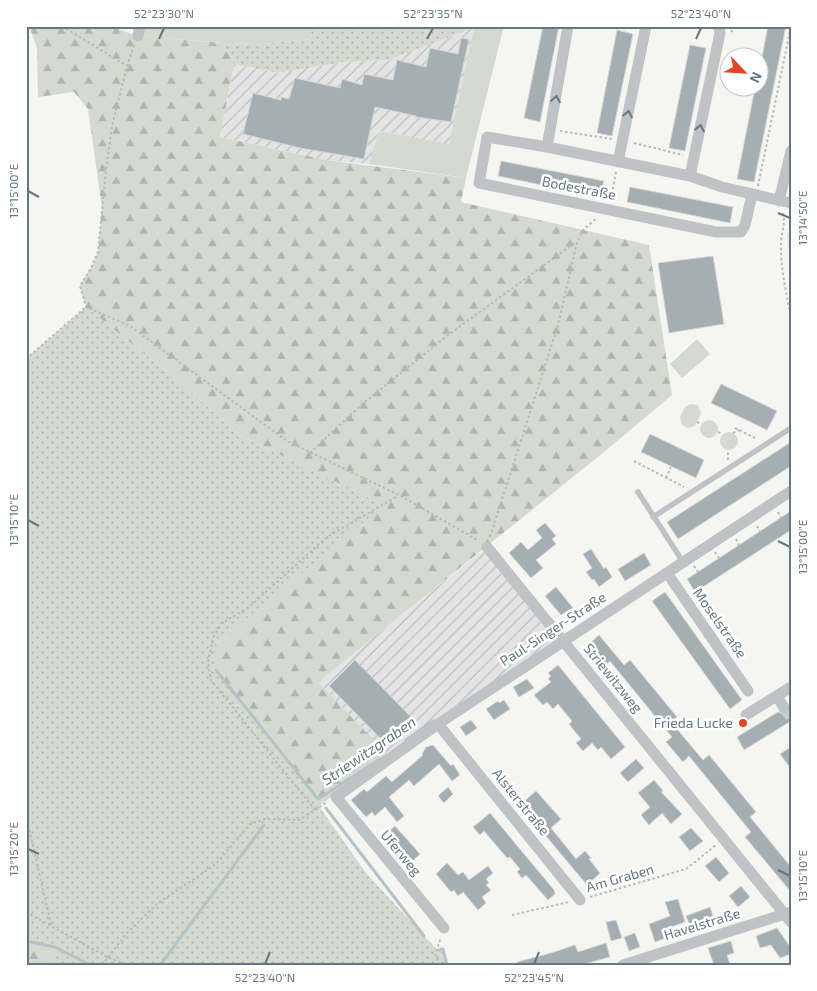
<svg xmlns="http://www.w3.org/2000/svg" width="817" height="991" font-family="'Exo 2',sans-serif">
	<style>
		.built { fill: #e3e4e3 }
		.industrial { fill: url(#industrial-furrows) }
		.grass { fill: url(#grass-dots) }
		.forest { fill: url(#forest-firs) }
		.green { fill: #d5dad1 }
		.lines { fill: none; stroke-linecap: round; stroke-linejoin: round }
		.stream { stroke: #b5c3c6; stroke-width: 3 }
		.building { fill: #a5aeb3; stroke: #d7d7d4 }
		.minor-tunnel { stroke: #cacfd0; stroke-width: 11; stroke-dasharray: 11 5.5; stroke-linecap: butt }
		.path { stroke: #b7babc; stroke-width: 2; stroke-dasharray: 2.5 2.5; stroke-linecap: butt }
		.service { stroke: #bfc3c6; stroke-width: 5.5 }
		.minor { stroke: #bfc3c6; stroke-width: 11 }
		.oneway { stroke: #657782 }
		.ticks { fill: none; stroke: #657782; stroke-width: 2 }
		.poi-dot { fill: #df4728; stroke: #fff; stroke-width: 2 }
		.labels { text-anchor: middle; stroke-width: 5; stroke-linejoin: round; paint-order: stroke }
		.street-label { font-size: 14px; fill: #657782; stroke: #fff }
		.poi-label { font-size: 14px; fill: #657782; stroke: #fff; text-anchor: end }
		.water-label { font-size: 15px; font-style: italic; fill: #61797f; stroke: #fff }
		.neatline { fill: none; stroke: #657782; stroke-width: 2 }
		.ticks-label { font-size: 12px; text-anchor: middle; fill: #657782 }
	</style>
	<defs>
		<pattern id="industrial-furrows" width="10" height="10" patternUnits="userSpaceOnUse" patternTransform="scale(1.25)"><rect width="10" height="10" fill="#e3e4e3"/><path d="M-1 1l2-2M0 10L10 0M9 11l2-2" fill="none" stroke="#bcbebd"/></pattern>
		<pattern id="grass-dots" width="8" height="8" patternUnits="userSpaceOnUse" patternTransform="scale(1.25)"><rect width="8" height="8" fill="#d5dad1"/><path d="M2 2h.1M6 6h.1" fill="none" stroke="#b0b6af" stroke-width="1.8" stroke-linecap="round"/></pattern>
		<pattern id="forest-firs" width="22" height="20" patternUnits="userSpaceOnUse" patternTransform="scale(1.25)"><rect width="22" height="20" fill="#d5dad1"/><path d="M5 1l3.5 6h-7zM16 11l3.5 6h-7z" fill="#b0b6af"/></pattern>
	</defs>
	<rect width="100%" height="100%" fill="#f5f5f2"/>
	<path class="built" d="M 791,230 L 791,278 L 787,234 Z"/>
	<path class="industrial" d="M 474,28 L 449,145 L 379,131 L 369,164 L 326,160 L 220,137 L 234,64 L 277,73 L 344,62 L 388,60 Z
		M 487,547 L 564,640 L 389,757 L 317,682 Z"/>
	<path class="grass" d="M 312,26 L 479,26 L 388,60 L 344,62 L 277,73 L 234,64 L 223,43 L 264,44 L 310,39 Z
		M 86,307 L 181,383 L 239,435 L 385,505 L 215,645 L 318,799 L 319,806 L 366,873 L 424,936 L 438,950 L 443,949 L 447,965 L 52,965 L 54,947 L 26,941 L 26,359 Z"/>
	<path class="forest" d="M 29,26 L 109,26 L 138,36 L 223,43 L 234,64 L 220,137 L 326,160 L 466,178 L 461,202 L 649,245 L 672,395 L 604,452 L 318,682 L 387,754 L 319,806 L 318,799 L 216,670 L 215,645 L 384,505 L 239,435 L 181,383 L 86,307 L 80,286 L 91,268 L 98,252 L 102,208 L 88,109 L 74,92 L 38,97 L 37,48 Z
		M 26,941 L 55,947 L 52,965 L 26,965 Z"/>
	<path class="green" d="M 140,26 L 312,26 L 310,39 L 264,44 L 223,43 L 138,36 Z
		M 479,26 L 504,26 L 466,178 L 369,164 L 379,131 L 449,144 L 474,28 Z
		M 697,339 L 710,354 L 682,378 L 670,364 Z
		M 690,404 L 698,405 L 701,413 L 695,426 L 687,428 L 682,425 L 680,417 L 685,407 Z
		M700 429a9 9 0 1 1 18 0a9 9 0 1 1-18 0Z
		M720 441a9 9 0 1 1 18 0a9 9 0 1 1-18 0Z"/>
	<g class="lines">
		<path class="stream" d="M 216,670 L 318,799 L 380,759
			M 406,740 L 433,721
			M 326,808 L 424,936
			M 26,941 L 55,947 L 90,965
			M 439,950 L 443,949 L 447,965
			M 160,965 L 264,825"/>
	</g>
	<path class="building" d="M 543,26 L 559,26 L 540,122 L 524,118 Z
		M 768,26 L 786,26 L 754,182 L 737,179 L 755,88 L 760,88 L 760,67 Z
		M 617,30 L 633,34 L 612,136 L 597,133 Z
		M 461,38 L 469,39 L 451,122 L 416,117 L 416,116 L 375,107 L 364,159 L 300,148 L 243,134 L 253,93 L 281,100 L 281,97 L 289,99 L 295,78 L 340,88 L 342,79 L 362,85 L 364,74 L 393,80 L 397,60 L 426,67 L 430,48 L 458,54 Z
		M 690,45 L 706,48 L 685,151 L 669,148 Z
		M 501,161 L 604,181 L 600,197 L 498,176 Z
		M 630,187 L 733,207 L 730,223 L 627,202 Z
		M 713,256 L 724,324 L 669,333 L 658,263 Z
		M 721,384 L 777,411 L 767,430 L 711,403 Z
		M 650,434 L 704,460 L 696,478 L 641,452 Z
		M 791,442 L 791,466 L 678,539 L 667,522 Z
		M 791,511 L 791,530 L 695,592 L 687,579 Z
		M 545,523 L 556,536 L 552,539 L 556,544 L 536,560 L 543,568 L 531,578 L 509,553 L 521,542 L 528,550 L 542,538 L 536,530 Z
		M 591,549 L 604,569 L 606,567 L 612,577 L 599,587 L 594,579 L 592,580 L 586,572 L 592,568 L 583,554 Z
		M 644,553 L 651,565 L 625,581 L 618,569 Z
		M 556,587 L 573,608 L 561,615 L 545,596 Z
		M 665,592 L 742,700 L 730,709 L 652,601 Z
		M 599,635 L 624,665 L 630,660 L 677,717 L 671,722 L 703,760 L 709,755 L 756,812 L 750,817 L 791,867 L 791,892 L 745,837 L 751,832 L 689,756 L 683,762 L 666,742 L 672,737 L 610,661 L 604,666 L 587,646 Z
		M 355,660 L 412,718 L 400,729 L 398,727 L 384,742 L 329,686 Z
		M 558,665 L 625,747 L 611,759 L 601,747 L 598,750 L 592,743 L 583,751 L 576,743 L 581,739 L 569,724 L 572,721 L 558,704 L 553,709 L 547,702 L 543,705 L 534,695 L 551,682 L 548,679 L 551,676 L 548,673 Z
		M 527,679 L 534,688 L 519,697 L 513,687 Z
		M 504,700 L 510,709 L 494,720 L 486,709 L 498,701 L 499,703 Z
		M 791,711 L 791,721 L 744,750 L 737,737 L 778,712 L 785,715 Z
		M 471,720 L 477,728 L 466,736 L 460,727 Z
		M 433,745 L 451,766 L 453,764 L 460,775 L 452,781 L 439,764 L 414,786 L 409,780 L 389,797 L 404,816 L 397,822 L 385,807 L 375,816 L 372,812 L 366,817 L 351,800 L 364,789 L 367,792 L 386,776 L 392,782 L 423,755 L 422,754 L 426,747 Z
		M 791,747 L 791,769 L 780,754 Z
		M 636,759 L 644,768 L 628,782 L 620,773 Z
		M 654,780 L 663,791 L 661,792 L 682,814 L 671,824 L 662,813 L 649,825 L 641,815 L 650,807 L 638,793 Z
		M 448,787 L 453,794 L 444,803 L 438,796 Z
		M 536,791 L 561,819 L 551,828 L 576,859 L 585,851 L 591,858 L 589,859 L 600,873 L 587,885 L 520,805 Z
		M 490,813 L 554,890 L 555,894 L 548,900 L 526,875 L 522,878 L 517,872 L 520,869 L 510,857 L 507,858 L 484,831 L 480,835 L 473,827 Z
		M 395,826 L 420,854 L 406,867 L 394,853 L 396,851 L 383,836 Z
		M 691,828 L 703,841 L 690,851 L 679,837 Z
		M 716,857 L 729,873 L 719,882 L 705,866 Z
		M 447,863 L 458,875 L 463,872 L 469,880 L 488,866 L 493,873 L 486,879 L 489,883 L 486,885 L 491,890 L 482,897 L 486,903 L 478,910 L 463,892 L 458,896 L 454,890 L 451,892 L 436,874 Z
		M 741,886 L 750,897 L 738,907 L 729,896 Z
		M 678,899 L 685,922 L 671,927 L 674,935 L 655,942 L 649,924 L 670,916 L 665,902 Z
		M 710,907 L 714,919 L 691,928 L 686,916 Z
		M 616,920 L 622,938 L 611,941 L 606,922 Z
		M 777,928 L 791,948 L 791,954 L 780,958 L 771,945 L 760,948 L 756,936 Z
		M 635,933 L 640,947 L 629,951 L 624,937 Z
		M 731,941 L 734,953 L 727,955 L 730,965 L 714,965 L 708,948 Z
		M 606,943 L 610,957 L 581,965 L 517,965 L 517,962 L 551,953 L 575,945 L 578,952 Z"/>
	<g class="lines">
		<path class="minor-tunnel" d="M 784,708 L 791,717"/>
		<path class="path" d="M 62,26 L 127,66
			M 731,32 L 736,26
			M 134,45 L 127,66 L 112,126 L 106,170 L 98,252 L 91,268 L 80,286 L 86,307 L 130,326 L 287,441 L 399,495 L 479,541
			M 560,131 L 612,139
			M 634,143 L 683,155
			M 758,186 L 791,26
			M 611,199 L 616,172
			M 783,213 C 786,224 781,232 781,244 C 780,268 787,294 791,319
			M 26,359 L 86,307
			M 697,422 L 701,424
			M 735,428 L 757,439
			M 718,432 L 722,434
			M 733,433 L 739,430
			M 310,453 L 361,405 L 448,335 L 576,242
			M 728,460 L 728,450
			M 634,461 L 684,487
			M 666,478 L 671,467
			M 778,512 L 781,518
			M 757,526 L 760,531
			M 490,537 L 558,325 L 577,242 L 584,229 L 597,218
			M 736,539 L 739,545
			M 715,552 L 719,558
			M 694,566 L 698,572
			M 315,810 L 211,680 L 208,662 L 213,638 L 221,624 L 249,607 L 327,537 L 398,496
			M 26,815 L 51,925
			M 590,897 L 686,869 L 716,845
			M 26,912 L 109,958 L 128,965
			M 512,915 L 569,902
			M 102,965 L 127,933 L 157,904 L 216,864 L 250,824 L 265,819 L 299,820 L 326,803
			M 440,965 L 435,955 L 441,937"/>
		<path class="service" d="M 638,492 L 683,562
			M 653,517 L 791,428"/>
		<path class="minor" d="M 138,36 L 140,26
			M 547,147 L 568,26
			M 618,162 L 646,26
			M 690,176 L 720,33 L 719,26
			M 752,195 L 745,225 L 741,232 L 716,232 L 479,183 L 487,137 L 547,147 L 690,176 L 722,187 L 791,203
			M 779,201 L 791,151
			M 487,547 L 791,922
			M 667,573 L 748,691
			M 777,696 L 784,708
			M 746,715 L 791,687
			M 438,724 L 580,900
			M 444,928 L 336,797 L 438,724 L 791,491
			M 623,965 L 791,912"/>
	</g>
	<defs><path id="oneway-chevron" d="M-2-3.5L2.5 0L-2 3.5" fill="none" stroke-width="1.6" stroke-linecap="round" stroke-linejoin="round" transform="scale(1.25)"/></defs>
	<g class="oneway">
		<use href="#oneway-chevron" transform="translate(556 99) rotate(-80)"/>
		<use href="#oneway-chevron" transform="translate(628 114) rotate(-78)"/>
		<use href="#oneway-chevron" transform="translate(700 128) rotate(-78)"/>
	</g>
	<path class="ticks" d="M 159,39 L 164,28M 427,39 L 433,28M 696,39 L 701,28M 28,191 L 39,197M 778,213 L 790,218M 28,520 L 39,526M 778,541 L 790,547M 28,849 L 39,854M 778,870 L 790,876M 265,964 L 270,952M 534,964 L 539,952"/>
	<circle class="poi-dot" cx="743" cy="723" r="5"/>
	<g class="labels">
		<g class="street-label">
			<text transform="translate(579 188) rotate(11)" y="5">Bodestraße</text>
			<text transform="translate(720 623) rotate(55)" y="5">Moselstraße</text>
			<text transform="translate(553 629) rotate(-33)" y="5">Paul-Singer-Straße</text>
			<text transform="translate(613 678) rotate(51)" y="5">Striewitzweg</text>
			<text transform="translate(521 802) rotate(51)" y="5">Alsterstraße</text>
			<text transform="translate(401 853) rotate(50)" y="5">Uferweg</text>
			<text transform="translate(620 878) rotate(-16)" y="5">Am Graben</text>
			<text transform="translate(702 924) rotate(-17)" y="5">Havelstraße</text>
		</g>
		<g class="poi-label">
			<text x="733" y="728">Frieda Lucke</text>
		</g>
		<g class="water-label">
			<text transform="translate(369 751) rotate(-34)" y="5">Striewitzgraben</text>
		</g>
	</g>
	<rect width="817" height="991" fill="none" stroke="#ffffff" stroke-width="55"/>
	<g transform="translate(744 72) rotate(115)"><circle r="24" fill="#ffffff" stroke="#c1c9cd"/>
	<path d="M0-4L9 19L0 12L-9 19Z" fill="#df4728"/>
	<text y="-8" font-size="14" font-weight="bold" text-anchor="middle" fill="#657782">N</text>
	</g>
	<rect x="28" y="28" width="762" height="936" class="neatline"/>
	<g class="ticks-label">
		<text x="164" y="18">52°23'30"N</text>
		<text x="433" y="18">52°23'35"N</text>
		<text x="701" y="18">52°23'40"N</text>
		<text transform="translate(14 191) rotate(-90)" y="4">13°15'00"E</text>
		<text transform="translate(803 218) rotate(-90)" y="4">13°14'50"E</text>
		<text transform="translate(14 520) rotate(-90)" y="4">13°15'10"E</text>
		<text transform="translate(803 547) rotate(-90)" y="4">13°15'00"E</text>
		<text transform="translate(14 849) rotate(-90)" y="4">13°15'20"E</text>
		<text transform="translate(803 876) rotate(-90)" y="4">13°15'10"E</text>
		<text x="265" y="982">52°23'40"N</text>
		<text x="534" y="982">52°23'45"N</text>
	</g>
</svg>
